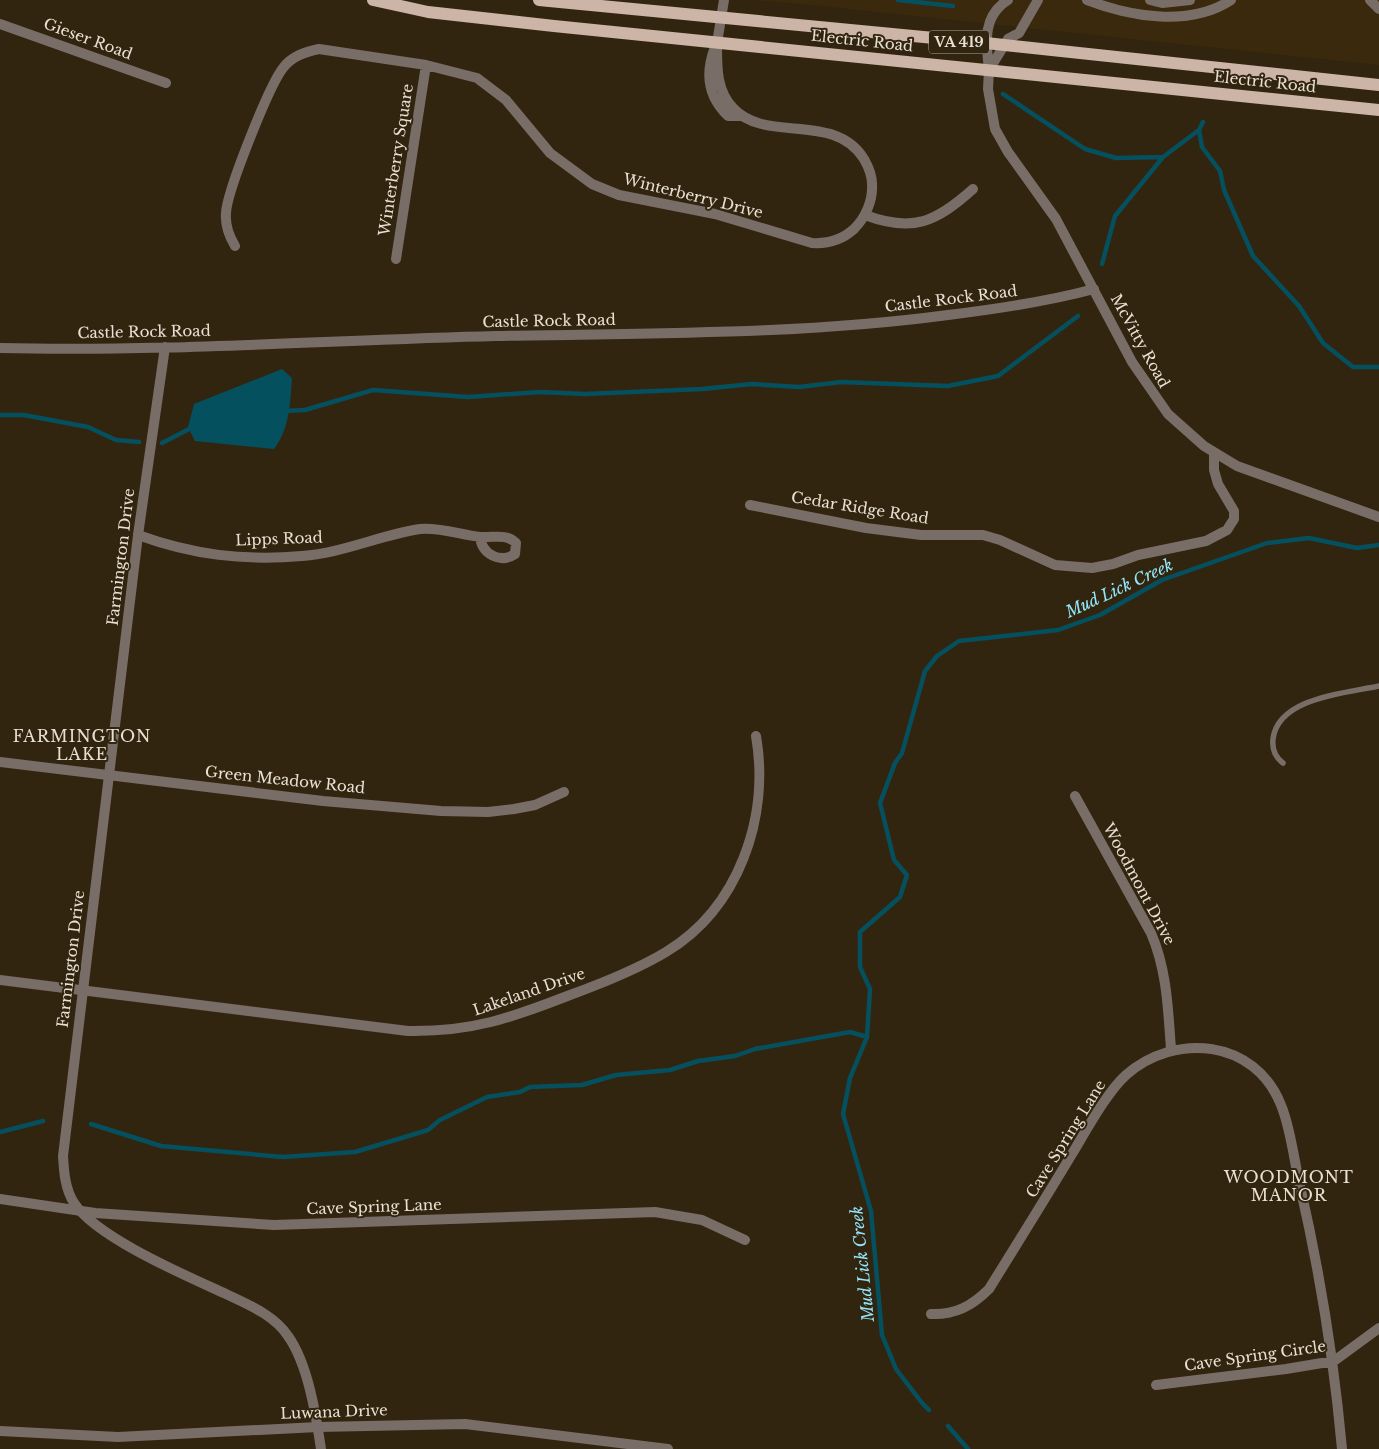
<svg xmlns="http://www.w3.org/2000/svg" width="1379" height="1449" font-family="'Libre Baskerville',serif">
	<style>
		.built { fill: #3a290c }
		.water { fill: #05505e }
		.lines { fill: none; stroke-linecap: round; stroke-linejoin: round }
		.stream { stroke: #05505e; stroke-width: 4.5 }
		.service { stroke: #796e67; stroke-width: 5.5 }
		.minor { stroke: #796e67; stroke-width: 10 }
		.tertiary { stroke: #796e67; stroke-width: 10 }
		.primary { stroke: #ccb5a6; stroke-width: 12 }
		.labels { text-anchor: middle; stroke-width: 4; stroke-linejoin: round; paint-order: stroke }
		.shield { fill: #32250f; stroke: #b1a898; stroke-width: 1 }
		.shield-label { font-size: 14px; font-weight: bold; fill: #e8e0d3 }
		.street-label { font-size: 15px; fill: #e8e0d3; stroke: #32250f }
		.water-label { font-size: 16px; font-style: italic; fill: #93e8fd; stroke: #32250f }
		.neighbourhood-label { font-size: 16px; letter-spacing: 1px; fill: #e8e0d3; stroke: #32250f }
	</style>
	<rect width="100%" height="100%" fill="#32250f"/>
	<path class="built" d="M 753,0 L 1379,0 L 1379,65 L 811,5 Z"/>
	<path class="water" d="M 282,369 L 292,378 C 290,403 290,428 274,449 L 195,441 L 188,427 L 194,404 Z"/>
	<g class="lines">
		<path class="stream" d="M 898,0 L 953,6
			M 1003,94 L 1085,149 L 1116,158 L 1163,157
			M 1203,122 L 1199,130 L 1202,147 L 1220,171 L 1224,190 L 1253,256 L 1299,306 L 1323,343 L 1353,367 L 1379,367
			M 1102,264 L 1115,216 L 1163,157 L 1199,130
			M 284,411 L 305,410 L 373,390 L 468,397 L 540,392 L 585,394 L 702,389 L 752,384 L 799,387 L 841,382 L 948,386 L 998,376 L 1078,316
			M 0,415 L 24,415 L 88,427 L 116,440 L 139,442
			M 162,443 L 193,427
			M 91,1124 L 161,1146 L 283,1157 L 355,1152 L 428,1130 L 440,1120 L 487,1097 L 520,1092 L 530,1087 L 582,1085 L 616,1075 L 670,1070 L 698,1061 L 735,1056 L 755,1049 L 850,1032 L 867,1037
			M 0,1132 L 43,1121
			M 929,1410 L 922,1403 L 896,1369 L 882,1335 L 871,1211 L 843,1114 L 850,1078 L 867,1037 L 870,989 L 860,967 L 860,932 L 900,897 L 907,875 L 894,860 L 880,803 L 895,763 L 902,753 L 925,671 L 937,656 L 959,641 L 1058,630 L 1100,615 L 1162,580 L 1267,543 L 1309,538 L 1357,548 L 1379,545
			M 948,1426 L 968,1449"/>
		<path class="service" d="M 1283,763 C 1275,757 1272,748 1273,739 C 1278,697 1348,693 1379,686"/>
		<path class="minor" d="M 1087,0 C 1131,17 1190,27 1231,0
			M 1150,0 L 1162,3 L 1190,0
			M 1370,0 L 1379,9
			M 0,24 L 166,83
			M 715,47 C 705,73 707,96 728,116 L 743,116
			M 989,70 L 1008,39 L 1019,33 L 1038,0
			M 989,70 C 986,43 982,16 1008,0
			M 865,215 C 913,233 936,222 973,189
			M 235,246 C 229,236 225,224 226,213 C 227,191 269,86 283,68 C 292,56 305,52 319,49 L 426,65 L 477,78 L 506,100 L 550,153 L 592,184 L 619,195 L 715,214 L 812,243 C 829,244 842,240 854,229 C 866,217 873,200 872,184 C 872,175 868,166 864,159 C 835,111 766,144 733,108 C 716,90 717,66 717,43
			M 396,259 L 426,65
			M 750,505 L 866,528 L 921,535 L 983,535 L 1000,540 L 1055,565 L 1092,568 L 1113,564 L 1138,555 L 1206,541 L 1227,530 L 1234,519 L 1234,511 L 1218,484 L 1214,470 L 1214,453
			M 138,535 C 193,555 244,561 302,556 C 343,553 380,535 420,529 C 440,527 461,535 480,537 C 494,538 506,533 516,543 L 515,554 C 500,564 482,554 480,537
			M 0,762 L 323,801 L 441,811 L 488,812 L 514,809 L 535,805 L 564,792
			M 1075,796 L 1151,933 C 1167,970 1168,1009 1171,1049
			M 0,980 L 408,1031 C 472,1032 511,1018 570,995 C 603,983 636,970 666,952 C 739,908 770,817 756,736
			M 0,1199 L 95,1213 L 274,1225 L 655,1212 L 702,1220 L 745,1240
			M 931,1314 C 955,1315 972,1306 989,1289 C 1017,1244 1045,1199 1072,1154 C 1086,1131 1107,1092 1126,1075 C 1175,1032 1255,1039 1281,1105 C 1291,1129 1294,1161 1300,1186 C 1320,1273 1334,1360 1342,1449
			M 1156,1385 L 1286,1369 L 1334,1361 L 1379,1328
			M 0,1431 L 118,1437 L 318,1427 L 465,1424 L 668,1449"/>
		<path class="tertiary" d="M 717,43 L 724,0
			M 989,70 L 988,89 L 995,129 L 1008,152 L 1056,219 L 1132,362 L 1168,414 L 1204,446 L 1237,466 L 1379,517
			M 165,347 L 138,535 L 63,1156 C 64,1172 65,1189 74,1203 C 97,1238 187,1276 226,1294 C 249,1305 274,1315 288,1336 C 308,1364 316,1415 321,1449
			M 0,348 C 166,352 331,340 496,336 C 647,333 798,335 948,315 C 997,309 1046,302 1094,289"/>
		<path class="primary" d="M 373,0 L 428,12 L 554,26 L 1379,110
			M 539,0 L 986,43 L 1379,85"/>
	</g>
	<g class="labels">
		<rect class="shield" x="929" y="30.5" width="60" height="23" rx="4"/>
		<g class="shield-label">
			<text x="959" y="47">VA 419</text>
		</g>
		<g class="street-label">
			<text transform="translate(88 39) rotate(20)" y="5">Gieser Road</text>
			<text transform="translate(862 41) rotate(6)" y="5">Electric Road</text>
			<text transform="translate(1265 82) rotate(6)" y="5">Electric Road</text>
			<text transform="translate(396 160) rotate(-81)" y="5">Winterberry Square</text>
			<text transform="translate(693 196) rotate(14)" y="5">Winterberry Drive</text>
			<text transform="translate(951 299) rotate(-7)" y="5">Castle Rock Road</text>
			<text transform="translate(549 321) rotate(-1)" y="5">Castle Rock Road</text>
			<text transform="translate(144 332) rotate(-1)" y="5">Castle Rock Road</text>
			<text transform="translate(1140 341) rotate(61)" y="5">McVitty Road</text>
			<text transform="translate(860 508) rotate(9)" y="5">Cedar Ridge Road</text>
			<text transform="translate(279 539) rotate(-2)" y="5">Lipps Road</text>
			<text transform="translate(121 557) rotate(-83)" y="5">Farmington Drive</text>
			<text transform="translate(285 780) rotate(6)" y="5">Green Meadow Road</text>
			<text transform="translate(1139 884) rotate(62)" y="5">Woodmont Drive</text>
			<text transform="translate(71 959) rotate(-83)" y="5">Farmington Drive</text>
			<text transform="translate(529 992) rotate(-19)" y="5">Lakeland Drive</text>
			<text transform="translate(1066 1139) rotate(-58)" y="5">Cave Spring Lane</text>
			<text transform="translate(374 1207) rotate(-2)" y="5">Cave Spring Lane</text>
			<text transform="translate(1255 1356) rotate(-8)" y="5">Cave Spring Circle</text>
			<text transform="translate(334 1412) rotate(-2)" y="5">Luwana Drive</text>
		</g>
		<g class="water-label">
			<text transform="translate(1119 588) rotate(-25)" y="6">Mud Lick Creek</text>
			<text transform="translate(862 1264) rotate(-96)" y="6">Mud Lick Creek</text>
		</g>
		<g class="neighbourhood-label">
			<text x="82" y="742">FARMINGTON<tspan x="82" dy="18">LAKE</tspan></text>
			<text x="1289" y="1183">WOODMONT<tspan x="1289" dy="18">MANOR</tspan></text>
		</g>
	</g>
</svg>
